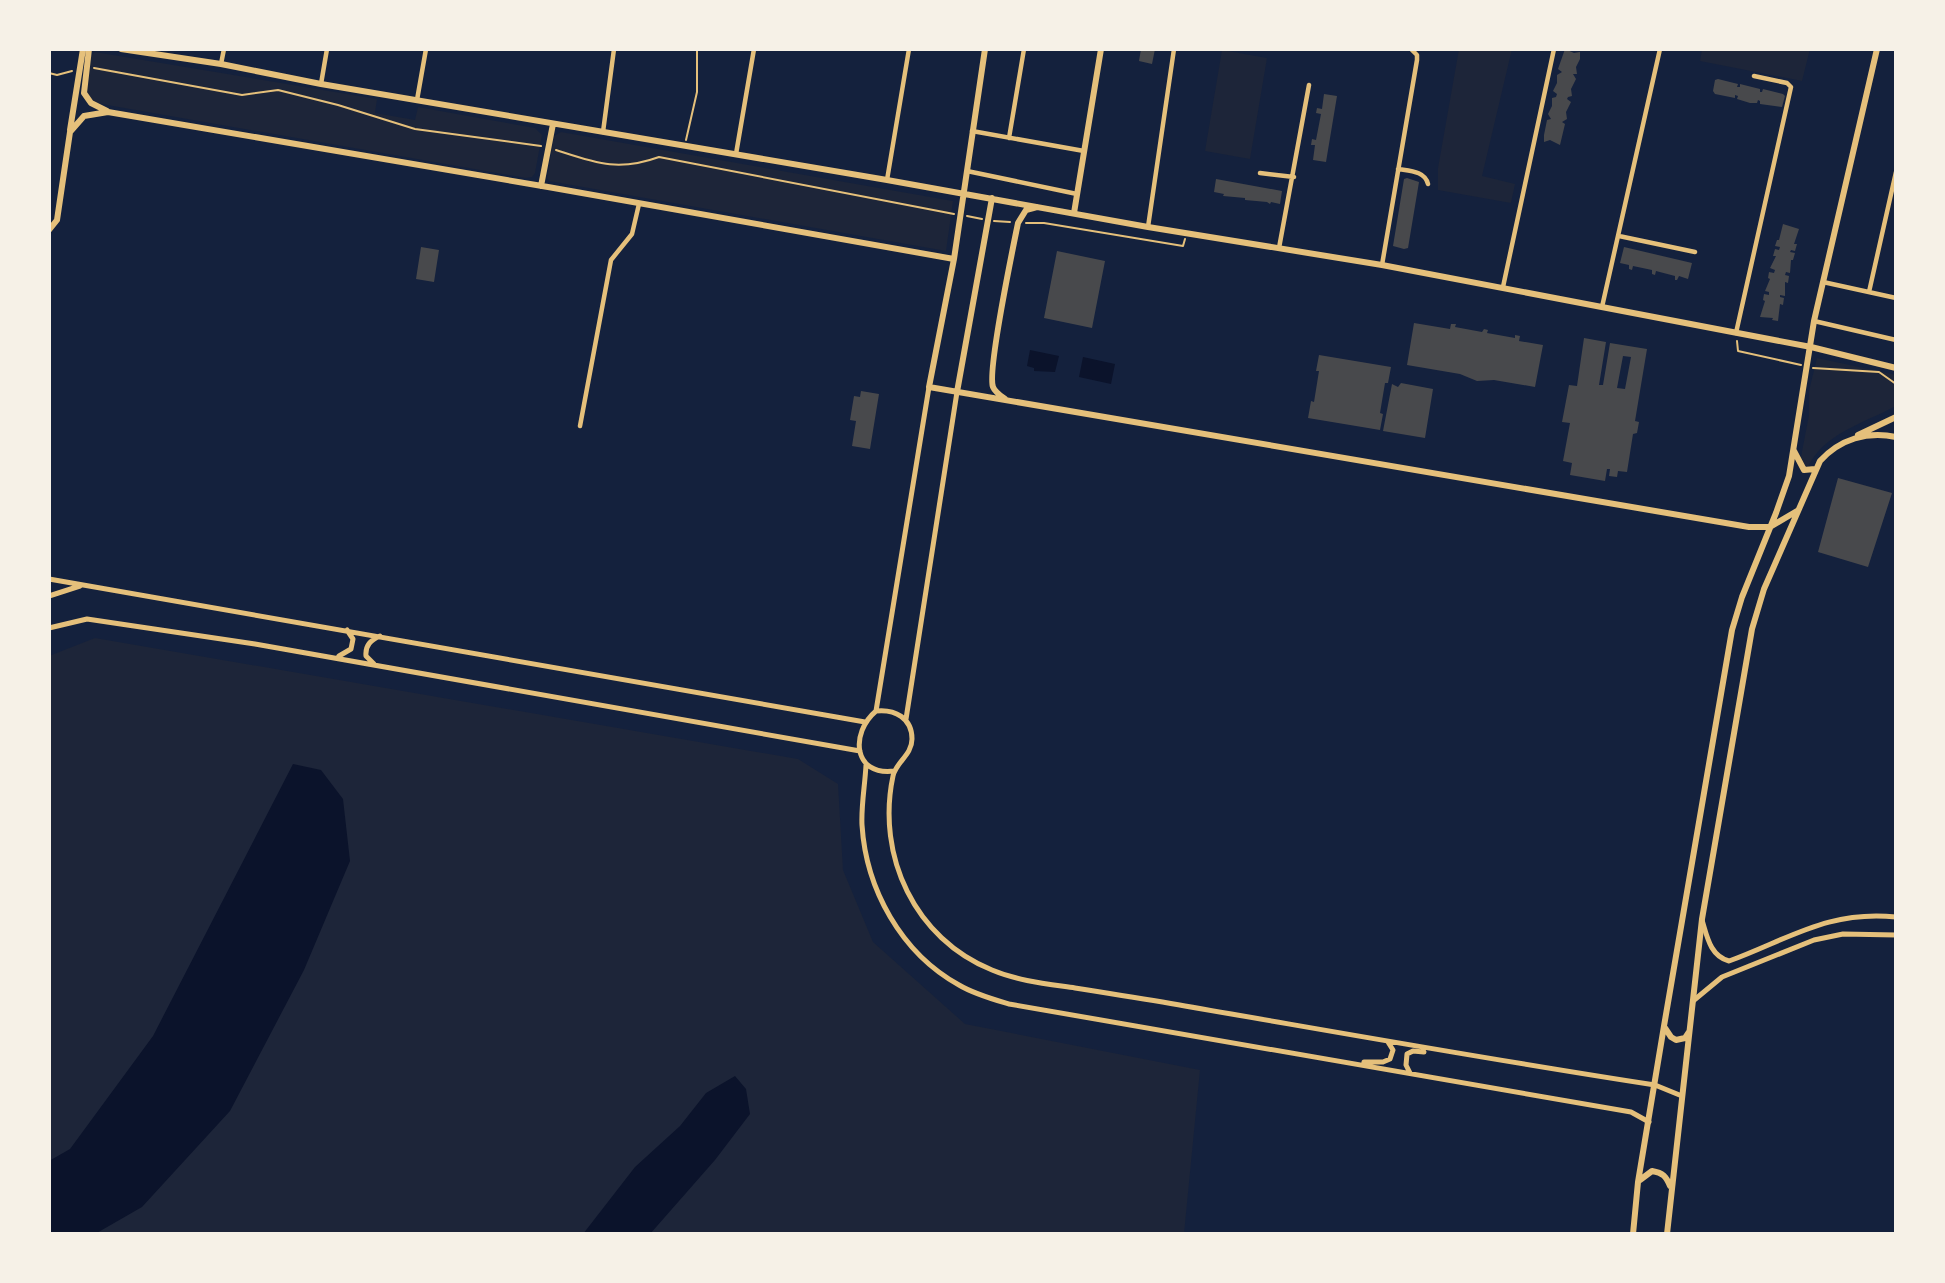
<svg xmlns="http://www.w3.org/2000/svg" width="1945" height="1283" font-family="'Varela Round',sans-serif">
	<style>
		.green { fill: #1d2539 }
		.water { fill: #0b132b }
		.building { fill: #48494c; fill-rule: evenodd }
		.lines { fill: none; stroke-linecap: round; stroke-linejoin: round }
		.path { stroke: #e5c07b; stroke-width: 2 }
		.minor { stroke: #e5c07b; stroke-width: 4.5 }
		.tertiary { stroke: #e5c07b; stroke-width: 5 }
		.secondary { stroke: #e5c07b; stroke-width: 6 }
	</style>
	<rect width="100%" height="100%" fill="#14213d"/>
	<path class="green" d="M 1459,49 L 1512,49 L 1482,176 L 1515,184 L 1511,203 L 1438,190 L 1438,168 Z
		M 1702,49 L 1810,49 L 1802,81 L 1700,61 Z
		M 1222,50 L 1267,58 L 1250,159 L 1205,151 Z
		M 95,52 L 377,99 L 375,113 L 415,120 L 418,107 L 535,128 L 542,135 L 535,173 L 532,177 L 526,178 L 90,102 L 86,98 L 91,56 Z
		M 561,132 L 953,201 L 946,251 L 549,181 L 547,178 L 554,136 Z
		M 1817,358 L 1896,375 L 1896,406 C 1864,423 1822,434 1807,469 L 1800,462 L 1809,415 L 1809,391 Z
		M 95,638 L 798,759 L 838,784 L 843,870 L 873,942 L 965,1024 L 1200,1070 L 1184,1234 L 49,1234 L 49,656 Z"/>
	<path class="water" d="M 1030,350 L 1059,356 L 1055,372 L 1034,371 L 1034,368 L 1027,366 Z
		M 1083,357 L 1115,364 L 1111,384 L 1079,377 Z
		M 293,764 L 321,770 L 343,799 L 350,861 L 304,970 L 230,1111 L 142,1207 L 95,1234 L 49,1234 L 49,1161 L 70,1149 L 153,1036 Z
		M 735,1076 L 746,1089 L 750,1114 L 715,1160 L 650,1234 L 583,1234 L 635,1167 L 680,1126 L 706,1093 Z"/>
	<path class="building" d="M 1141,49 L 1155,49 L 1152,64 L 1139,61 Z
		M 1565,49 L 1574,53 L 1580,52 L 1580,59 L 1576,67 L 1577,74 L 1573,74 L 1576,79 L 1571,89 L 1572,96 L 1568,97 L 1567,99 L 1571,102 L 1566,112 L 1567,119 L 1562,122 L 1565,124 L 1560,145 L 1550,140 L 1544,142 L 1544,135 L 1547,120 L 1551,119 L 1548,114 L 1552,106 L 1552,98 L 1556,97 L 1557,94 L 1553,91 L 1557,83 L 1557,75 L 1562,72 L 1558,69 Z
		M 1718,79 L 1738,84 L 1737,87 L 1740,87 L 1740,84 L 1760,89 L 1760,92 L 1762,92 L 1763,89 L 1783,94 L 1785,96 L 1782,107 L 1760,104 L 1760,101 L 1758,100 L 1757,103 L 1750,103 L 1737,99 L 1738,96 L 1735,95 L 1735,98 L 1715,94 L 1713,91 L 1715,80 Z
		M 1324,94 L 1337,96 L 1326,162 L 1313,160 L 1315,145 L 1311,145 L 1312,139 L 1316,140 L 1321,114 L 1316,113 L 1317,108 L 1322,109 Z
		M 1407,178 L 1419,182 L 1408,248 L 1404,249 L 1393,246 L 1404,179 Z
		M 1216,179 L 1282,191 L 1280,204 L 1271,202 L 1270,204 L 1267,202 L 1245,200 L 1245,198 L 1223,196 L 1224,194 L 1214,192 Z
		M 1783,224 L 1799,229 L 1794,244 L 1797,244 L 1795,251 L 1791,250 L 1790,252 L 1795,253 L 1793,260 L 1791,260 L 1790,273 L 1786,272 L 1785,275 L 1789,276 L 1788,283 L 1785,282 L 1785,296 L 1780,295 L 1780,297 L 1784,298 L 1783,305 L 1780,304 L 1778,321 L 1772,320 L 1773,318 L 1760,317 L 1765,301 L 1763,300 L 1764,294 L 1769,295 L 1769,292 L 1765,291 L 1770,279 L 1768,278 L 1769,272 L 1774,273 L 1775,270 L 1770,268 L 1776,256 L 1773,256 L 1775,249 L 1779,250 L 1780,247 L 1775,246 L 1777,240 L 1779,240 Z
		M 421,247 L 439,250 L 434,282 L 416,279 Z
		M 1624,247 L 1692,263 L 1688,279 L 1679,276 L 1677,280 L 1675,280 L 1675,276 L 1656,271 L 1655,275 L 1652,274 L 1652,270 L 1633,266 L 1632,270 L 1629,269 L 1629,265 L 1620,263 Z
		M 1057,251 L 1105,261 L 1092,328 L 1044,318 Z
		M 1414,323 L 1450,329 L 1451,324 L 1456,324 L 1455,327 L 1482,332 L 1484,329 L 1488,330 L 1487,333 L 1515,338 L 1515,335 L 1520,336 L 1519,341 L 1543,345 L 1535,387 L 1494,380 L 1477,381 L 1460,374 L 1407,365 Z
		M 1584,338 L 1606,342 L 1599,385 L 1603,385 L 1610,343 L 1647,349 L 1635,421 L 1639,422 L 1637,433 L 1633,434 L 1627,472 L 1618,471 L 1617,477 L 1609,476 L 1610,469 L 1607,469 L 1605,481 L 1570,475 L 1572,463 L 1563,461 L 1570,423 L 1562,422 L 1569,385 L 1577,386 ZM 1623,356 L 1631,357 L 1625,389 L 1617,388 Z
		M 1319,355 L 1391,367 L 1388,383 L 1385,383 L 1380,413 L 1383,414 L 1380,430 L 1308,418 L 1311,401 L 1314,402 L 1319,371 L 1316,371 Z
		M 1401,383 L 1433,389 L 1425,438 L 1383,431 L 1392,384 L 1398,387 Z
		M 861,391 L 879,394 L 870,449 L 852,446 L 856,421 L 850,420 L 854,396 L 860,397 Z
		M 1838,478 L 1892,493 L 1868,567 L 1818,552 Z"/>
	<g class="lines">
		<path class="path" d="M 94,68 L 242,95 L 278,90 L 338,105 L 415,129 L 541,146
			M 49,73 L 57,75 L 72,71
			M 686,140 L 697,92 L 697,49
			M 556,150 C 596,163 618,172 659,157 L 954,214
			M 967,216 L 982,219
			M 994,221 L 1010,222
			M 1026,223 L 1044,223 L 1183,246 L 1185,239
			M 1737,341 L 1738,351 L 1801,365
			M 1813,368 L 1879,372 L 1896,384"/>
		<path class="minor" d="M 221,64 L 224,49
			M 321,84 L 327,49
			M 417,100 L 426,49
			M 972,131 L 1084,151
			M 603,132 L 614,49
			M 1009,138 L 1024,49
			M 736,154 L 754,49
			M 1398,169 C 1410,171 1425,171 1428,184
			M 967,171 L 1077,194
			M 1260,173 L 1294,177
			M 887,180 L 909,49
			M 1148,227 L 1174,49
			M 1619,236 L 1695,252
			M 1279,248 L 1309,85
			M 1382,265 L 1417,60 L 1417,55 L 1411,49
			M 1823,282 L 1896,298
			M 1503,287 L 1554,49
			M 1869,292 L 1896,172
			M 1602,307 L 1660,49
			M 1814,321 L 1896,340
			M 1736,333 L 1791,87 L 1787,83 L 1754,76
			M 580,426 L 611,260 L 632,234 L 639,204"/>
		<path class="tertiary" d="M 49,579 L 865,722
			M 49,596 L 80,586
			M 49,628 L 87,619 L 255,644 L 860,751
			M 339,656 L 351,649 L 353,639 L 347,630
			M 374,664 L 366,656 C 365,645 371,640 380,636
			M 876,711 L 929,387
			M 906,719 L 957,392
			M 866,765 C 865,785 861,806 862,825 C 866,889 901,953 959,985 C 974,994 992,999 1009,1004 L 1631,1112 L 1649,1122
			M 894,771 C 853,776 850,733 876,711 C 895,709 912,718 912,739 C 912,755 896,762 893,776 C 876,856 915,939 992,970 C 1018,981 1048,984 1075,988 C 1112,994 1148,999 1185,1006 C 1342,1033 1498,1061 1655,1085 L 1682,1096
			M 1702,920 C 1707,936 1710,956 1729,961 C 1789,939 1828,910 1896,917
			M 1693,1001 L 1722,977 L 1814,940 L 1843,934 L 1896,935
			M 1364,1062 L 1383,1062 L 1390,1059 L 1393,1050 L 1388,1042
			M 1410,1073 L 1406,1065 L 1407,1054 L 1413,1051 L 1424,1052"/>
		<path class="secondary" d="M 89,49 L 84,93 L 91,103 L 107,111
			M 121,49 L 221,64 L 321,84 L 887,180 L 1148,227 L 1382,265 L 1811,347 L 1896,368
			M 985,49 L 954,259 L 929,387 L 1749,527 L 1770,527 L 1797,511
			M 70,130 L 83,49
			M 541,186 L 553,124
			M 1074,213 L 1101,49
			M 49,230 L 57,220 L 70,132 L 84,116 L 108,112 L 548,187 L 954,259
			M 957,392 L 992,198
			M 1005,399 C 1001,396 995,392 993,387 C 987,371 1013,248 1018,223 L 1026,210 L 1037,207
			M 1858,435 L 1896,417
			M 1794,451 L 1804,470 L 1815,469
			M 1665,1028 L 1671,1037 L 1676,1040 L 1685,1038 L 1689,1032
			M 1640,1180 L 1652,1171 C 1663,1173 1666,1176 1670,1186
			M 1633,1234 L 1638,1182 L 1664,1026 L 1732,630 L 1742,597 L 1776,513 L 1789,476 L 1814,321 L 1877,49
			M 1667,1234 L 1702,919 L 1752,629 L 1764,589 L 1820,461 C 1840,439 1867,431 1896,437"/>
	</g>
	<rect width="1945" height="1283" fill="none" stroke="#f6f1e7" stroke-width="102"/>
</svg>
